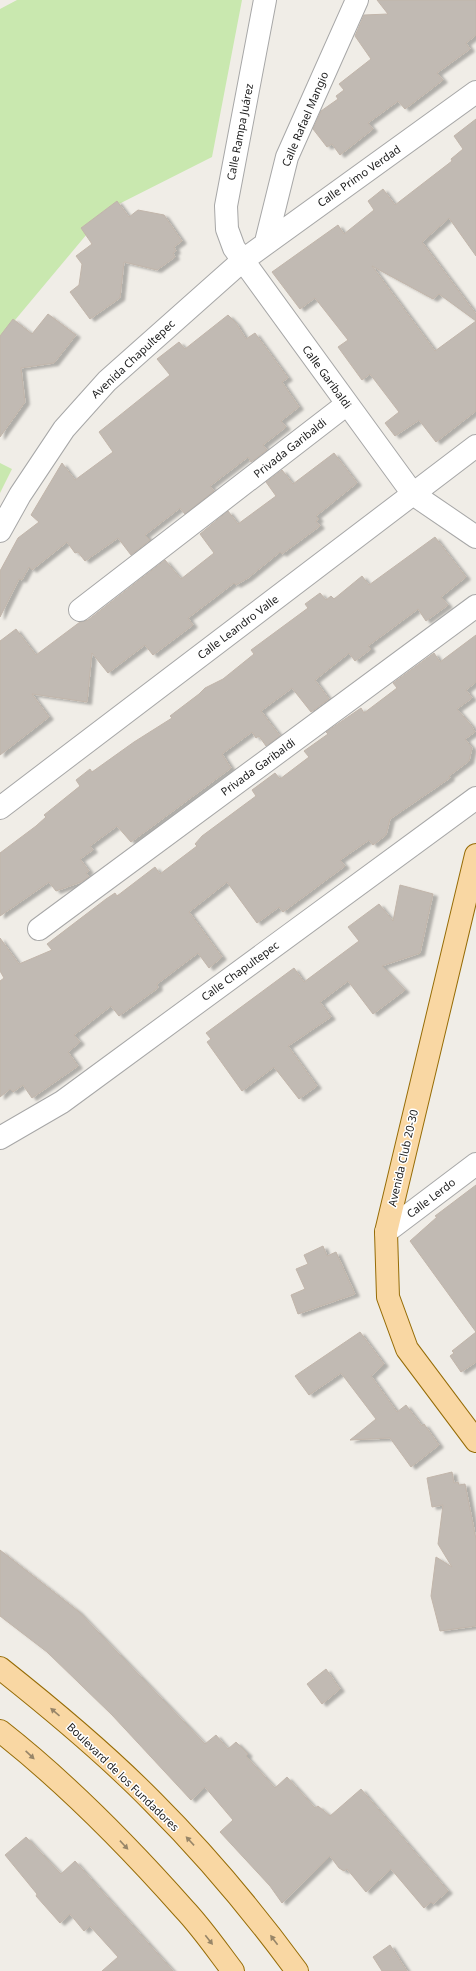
<svg xmlns="http://www.w3.org/2000/svg" width="476" height="1971" font-family="'Noto Sans',sans-serif">
	<style>
		.grass { fill: #c9e8af }
		.building { fill: #c1bab3; stroke: #c1b5aa; fill-rule: evenodd; filter: url(#shadow) }
		.lines { fill: none; stroke-linecap: round; stroke-linejoin: round }
		.minor-casing { stroke: #a7a7a7; stroke-width: 24 }
		.major-casing { stroke: #966c06; stroke-width: 24 }
		.minor { stroke: #fff; stroke-width: 22 }
		.major { stroke: #f9d7a3; stroke-width: 22 }
		.oneway { fill: #978568 }
		.labels { text-anchor: middle; stroke-width: 3; stroke-linejoin: round; paint-order: stroke }
		.street-label { font-size: 11px; fill: #202020; stroke: #fff }
	</style>
	<defs>
		<filter id="shadow"><feDropShadow dx="4.5" dy="2.5" stdDeviation="1" flood-color="#0004"/></filter>
	</defs>
	<rect width="100%" height="100%" fill="#f0ede7"/>
	<path class="grass" d="M 17,0 L 242,0 L 212,157 L 107,210 L 0,338 L 0,9 Z
		M 0,463 L 12,469 L 0,493 Z"/>
	<path class="building" d="M 377,0 L 476,0 L 476,35 L 466,43 L 470,49 L 437,73 L 443,80 L 405,109 L 398,101 L 368,123 L 373,129 L 340,155 L 332,144 L 327,147 L 313,129 L 321,111 L 338,99 L 336,96 L 344,90 L 339,84 L 371,59 L 355,36 L 364,15 L 388,14 Z
		M 476,119 L 476,256 L 449,218 L 422,242 L 476,314 L 476,411 L 436,442 L 419,420 L 395,436 L 385,423 L 399,412 L 370,374 L 362,380 L 338,347 L 348,340 L 315,298 L 300,309 L 272,272 L 338,225 L 344,234 L 374,210 L 368,201 L 383,189 L 395,205 L 452,161 L 451,159 L 463,149 L 454,136 ZM 372,266 L 433,299 L 439,294 L 476,321 L 435,351 Z
		M 117,201 L 129,217 L 138,210 L 164,215 L 182,241 L 174,247 L 176,251 L 173,253 L 175,257 L 157,270 L 124,262 L 120,298 L 90,319 L 70,292 L 79,285 L 82,264 L 76,256 L 92,244 L 81,228 Z
		M 48,314 L 76,335 L 54,363 L 21,368 L 25,402 L 0,437 L 0,336 L 13,319 L 32,334 Z
		M 228,315 L 236,323 L 246,339 L 255,333 L 288,378 L 282,382 L 299,407 L 281,421 L 286,427 L 263,445 L 267,450 L 251,462 L 248,457 L 210,486 L 214,491 L 185,514 L 180,508 L 145,535 L 150,540 L 131,555 L 118,538 L 85,561 L 78,552 L 75,553 L 67,542 L 32,570 L 29,567 L 22,580 L 19,579 L 0,617 L 0,571 L 18,538 L 39,522 L 31,515 L 62,463 L 75,480 L 113,452 L 99,432 L 170,375 L 157,359 L 179,342 L 185,349 Z
		M 334,453 L 357,483 L 316,516 L 319,519 L 316,521 L 320,526 L 282,554 L 280,552 L 248,578 L 236,585 L 234,583 L 188,618 L 193,625 L 153,655 L 145,645 L 108,673 L 92,653 L 87,702 L 32,694 L 49,717 L 0,755 L 0,641 L 16,629 L 36,655 L 80,622 L 88,620 L 165,560 L 181,579 L 214,553 L 200,534 L 228,511 L 238,524 L 276,496 L 266,482 L 282,470 L 293,484 Z
		M 435,537 L 466,577 L 441,597 L 448,605 L 426,621 L 418,609 L 368,646 L 371,649 L 355,661 L 349,653 L 315,680 L 329,699 L 311,712 L 292,688 L 261,711 L 280,736 L 266,746 L 259,736 L 256,738 L 252,732 L 222,754 L 231,768 L 131,842 L 117,826 L 90,846 L 93,850 L 80,859 L 89,871 L 86,873 L 89,877 L 81,882 L 56,891 L 49,882 L 0,916 L 0,853 L 36,826 L 46,817 L 44,815 L 80,786 L 76,780 L 90,769 L 92,772 L 134,742 L 172,718 L 170,716 L 199,694 L 205,688 L 223,679 L 254,654 L 251,650 L 308,608 L 305,604 L 320,593 L 326,600 L 331,596 L 334,599 L 362,576 L 369,585 Z
		M 476,635 L 476,682 L 466,690 L 472,698 L 457,709 L 470,724 L 475,732 L 465,739 L 472,748 L 469,761 L 449,776 L 450,778 L 390,819 L 386,835 L 373,845 L 369,840 L 340,860 L 345,866 L 283,912 L 279,907 L 257,923 L 227,882 L 189,912 L 222,957 L 209,968 L 198,953 L 157,984 L 158,988 L 119,1016 L 111,1006 L 74,1035 L 80,1042 L 68,1052 L 78,1066 L 32,1098 L 23,1085 L 13,1092 L 10,1089 L 0,1097 L 0,981 L 4,978 L 0,971 L 0,938 L 19,964 L 52,950 L 47,944 L 106,899 L 115,893 L 117,896 L 155,867 L 160,874 L 197,846 L 195,844 L 202,836 L 256,796 L 252,790 L 275,773 L 280,779 L 309,757 L 304,751 L 328,734 L 326,732 L 361,708 L 364,713 L 397,688 L 393,683 L 434,653 L 440,662 Z
		M 400,885 L 433,894 L 420,953 L 382,966 L 405,990 L 373,1014 L 348,981 L 320,1002 L 331,1017 L 288,1046 L 317,1086 L 299,1099 L 274,1067 L 242,1091 L 207,1042 L 211,1039 L 206,1033 L 294,968 L 304,982 L 359,941 L 348,927 L 379,904 L 393,921 Z
		M 476,1185 L 476,1332 L 410,1241 L 437,1217 L 435,1216 Z
		M 323,1246 L 327,1256 L 336,1252 L 355,1294 L 298,1314 L 291,1295 L 305,1289 L 296,1269 L 308,1264 L 304,1255 Z
		M 360,1332 L 384,1364 L 371,1376 L 397,1412 L 406,1405 L 422,1426 L 424,1424 L 439,1445 L 411,1467 L 390,1438 L 350,1440 L 376,1419 L 341,1373 L 309,1395 L 295,1376 Z
		M 476,1332 L 476,1362 L 461,1372 L 450,1356 L 454,1353 L 452,1351 Z
		M 452,1472 L 454,1483 L 458,1482 L 459,1485 L 465,1484 L 476,1539 L 476,1626 L 440,1631 L 431,1596 L 436,1557 L 452,1567 L 438,1544 L 443,1505 L 432,1507 L 427,1478 Z
		M 0,1550 L 78,1611 L 205,1744 L 216,1735 L 228,1749 L 236,1742 L 248,1754 L 246,1756 L 275,1788 L 287,1777 L 315,1808 L 318,1806 L 330,1816 L 361,1789 L 448,1891 L 433,1904 L 431,1902 L 424,1908 L 391,1869 L 366,1892 L 347,1869 L 344,1871 L 339,1868 L 330,1856 L 282,1903 L 270,1886 L 220,1832 L 233,1820 L 205,1787 L 191,1800 L 112,1715 L 47,1652 L 0,1616 Z
		M 326,1669 L 340,1689 L 322,1704 L 307,1684 Z
		M 26,1837 L 61,1874 L 75,1861 L 173,1971 L 102,1971 L 118,1957 L 90,1926 L 84,1931 L 70,1914 L 60,1923 L 36,1896 L 37,1894 L 5,1855 Z
		M 390,1945 L 407,1971 L 382,1971 L 373,1957 Z"/>
	<g class="lines">
		<g class="minor-casing">
			<path id="minor" d="M 265,0 L 226,206 L 227,229 L 234,248 L 413,494 L 476,537
				M 266,242 L 287,157 L 357,0
				M 0,531 L 20,495 L 64,429 L 107,381 L 242,261 L 476,92
				M 80,610 L 347,404
				M 0,808 L 476,446
				M 39,929 L 476,606
				M 0,1138 L 62,1102 L 476,798
				M 386,1232 L 476,1164"/>
		</g>
		<g class="major-casing">
			<path id="major" d="M 476,855 L 386,1232 L 388,1297 L 407,1349 L 476,1441
				M 0,1668 C 53,1710 106,1754 153,1802 C 206,1855 253,1911 297,1971
				M 0,1731 C 65,1782 129,1847 184,1909 C 202,1928 217,1950 233,1971"/>
		</g>
		<use href="#minor" class="minor"/>
		<use href="#major" class="major"/>
	</g>
	<defs><path id="oneway-solid" d="M-6-.8H1V-3.2L6.5 0L1 3.2V.8H-6Z"/></defs>
	<g class="oneway">
		<use href="#oneway-solid" transform="translate(55 1712) rotate(-139)"/>
		<use href="#oneway-solid" transform="translate(30 1755) rotate(43)"/>
		<use href="#oneway-solid" transform="translate(190 1841) rotate(-133)"/>
		<use href="#oneway-solid" transform="translate(124 1845) rotate(47)"/>
		<use href="#oneway-solid" transform="translate(209 1940) rotate(52)"/>
		<use href="#oneway-solid" transform="translate(274 1940) rotate(-127)"/>
	</g>
	<g class="labels">
		<g class="street-label">
			<text transform="translate(305 119) rotate(-67)" y="4">Calle Rafael Mangio</text>
			<text transform="translate(240 132) rotate(-79)" y="4">Calle Rampa Juárez</text>
			<text transform="translate(359 176) rotate(-35)" y="4">Calle Primo Verdad</text>
			<text transform="translate(133 359) rotate(-43)" y="4">Avenida Chapultepec</text>
			<text transform="translate(327 377) rotate(54)" y="4">Calle Garibaldi</text>
			<text transform="translate(290 448) rotate(-38)" y="4">Privada Garibaldi</text>
			<text transform="translate(238 627) rotate(-37)" y="4">Calle Leandro Valle</text>
			<text transform="translate(258 767) rotate(-36)" y="4">Privada Garibaldi</text>
			<text transform="translate(240 971) rotate(-36)" y="4">Calle Chapultepec</text>
			<text transform="translate(403 1158) rotate(-77)" y="4">Avenida Club 20-30</text>
			<text transform="translate(431 1198) rotate(-37)" y="4">Calle Lerdo</text>
			<text transform="translate(123 1777) rotate(44)" y="4">Boulevard de los Fundadores</text>
		</g>
	</g>
</svg>
